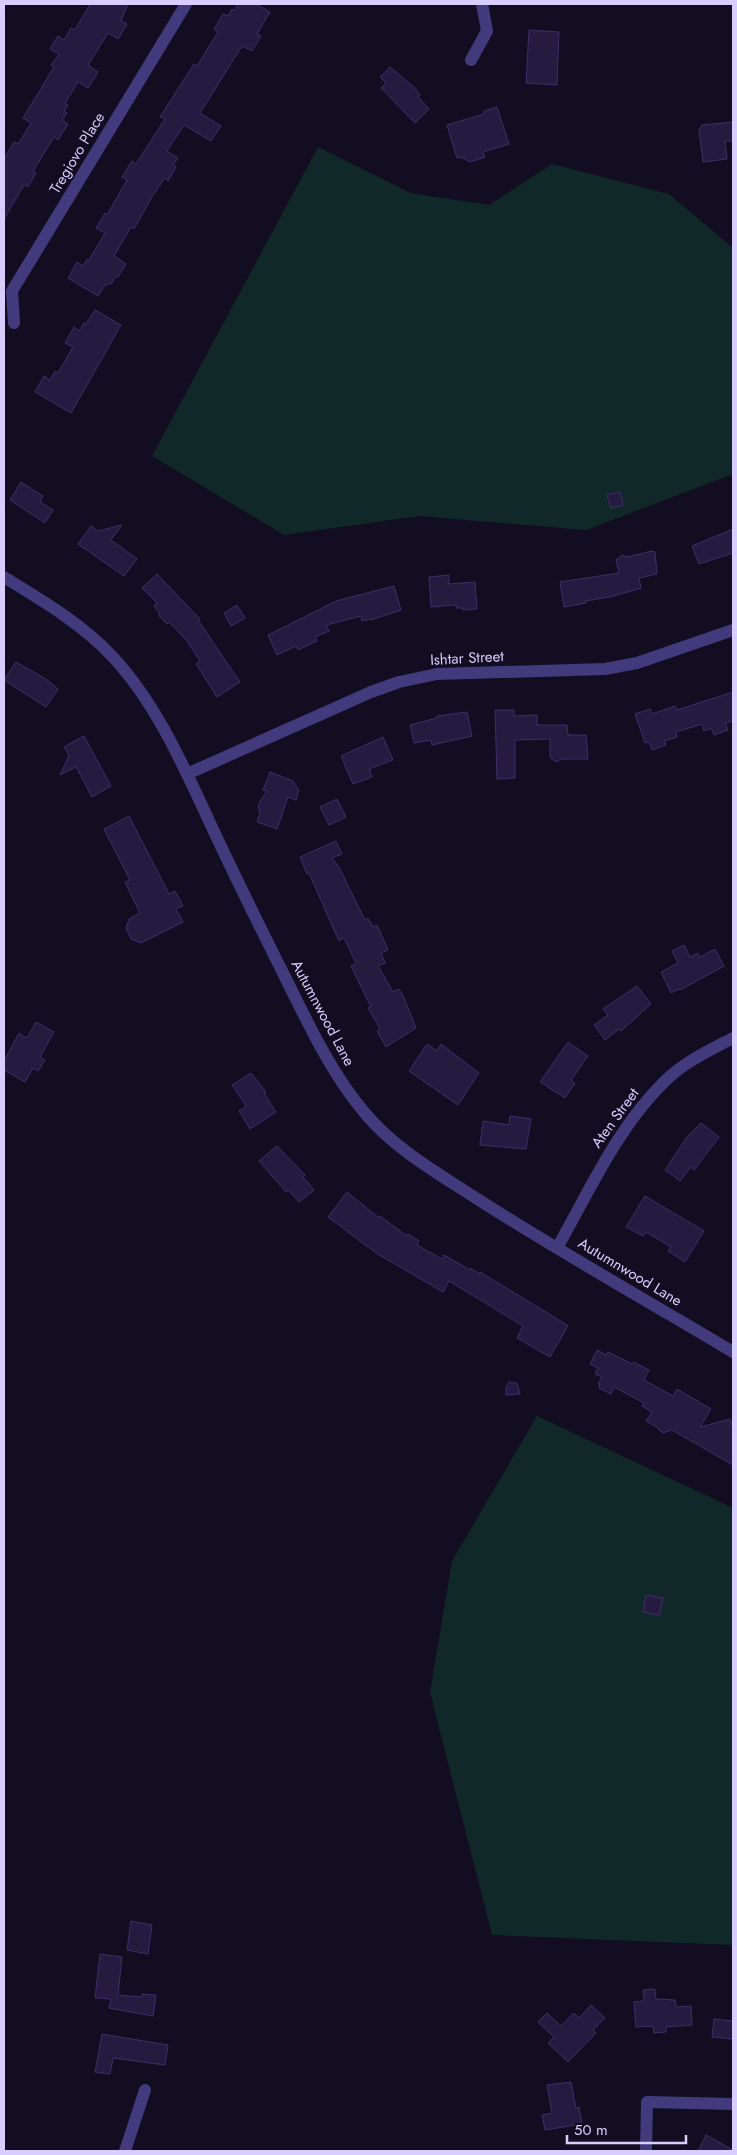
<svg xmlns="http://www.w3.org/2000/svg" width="737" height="2155" font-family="Jost,sans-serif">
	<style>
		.green { fill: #112829 }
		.building { fill: #251a40; stroke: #3f2d6b }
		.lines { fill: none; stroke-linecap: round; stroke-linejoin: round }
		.minor { stroke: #423a7d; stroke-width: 12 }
		.labels { text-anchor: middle; stroke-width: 4; stroke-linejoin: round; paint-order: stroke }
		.street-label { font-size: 15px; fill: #d7cdfe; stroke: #120d20 }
	</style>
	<rect width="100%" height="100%" fill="#120d20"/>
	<path class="green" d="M 318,147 L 411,193 L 489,205 L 552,164 L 669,194 L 733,248 L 733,474 L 586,530 L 419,516 L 284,535 L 152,456 Z
		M 537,1416 L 733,1508 L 733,1945 L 492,1935 L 430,1692 L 452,1561 Z"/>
	<path class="building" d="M 90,4 L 128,4 L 121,21 L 127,24 L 118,39 L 108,33 L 88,65 L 98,72 L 88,88 L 78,82 L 65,103 L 68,105 L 64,111 L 67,113 L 62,120 L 68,124 L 58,140 L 54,137 L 33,171 L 36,173 L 28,187 L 24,185 L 4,219 L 4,159 L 14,142 L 18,144 L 31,123 L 23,118 L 54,67 L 51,65 L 59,54 L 50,49 L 58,36 L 64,40 L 71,28 L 75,30 Z
		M 238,4 L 256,4 L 270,12 L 257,34 L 261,36 L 252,51 L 242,46 L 200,113 L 221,126 L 211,141 L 184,125 L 167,151 L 178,158 L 173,165 L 176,167 L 168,181 L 165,178 L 153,195 L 134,229 L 131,227 L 114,256 L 126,264 L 118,277 L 116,276 L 112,283 L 105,285 L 98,296 L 68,278 L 77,262 L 83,266 L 87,259 L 89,260 L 105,233 L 96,228 L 105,213 L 107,215 L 127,180 L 122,177 L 132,161 L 136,164 L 165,119 L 160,117 L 194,64 L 197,66 L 202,58 L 218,32 L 214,29 L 223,14 L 228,16 L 232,9 L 234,11 Z
		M 529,30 L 559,32 L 557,85 L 526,83 Z
		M 390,67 L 414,87 L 420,95 L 418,97 L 429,109 L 415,123 L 381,88 L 386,83 L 380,77 Z
		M 497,107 L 509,144 L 483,152 L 485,157 L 470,162 L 461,157 L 457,158 L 447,125 L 484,114 L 484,111 Z
		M 733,122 L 733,141 L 725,141 L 727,159 L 703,162 L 699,130 L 702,125 Z
		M 95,310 L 121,325 L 71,413 L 35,392 L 44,376 L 50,380 L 55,371 L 58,373 L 73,347 L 65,343 L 74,327 L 79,331 L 84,323 L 86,324 Z
		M 21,482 L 43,496 L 40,502 L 53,510 L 45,523 L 10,500 Z
		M 620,492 L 623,505 L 611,508 L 607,495 Z
		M 122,525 L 111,540 L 137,559 L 124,576 L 78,544 L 91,526 L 98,531 Z
		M 733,529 L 733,553 L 699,564 L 692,546 Z
		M 652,551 L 655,552 L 657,574 L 639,578 L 641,588 L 610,597 L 585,601 L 586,603 L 564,607 L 560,582 L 619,573 L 616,560 L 622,555 L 627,557 Z
		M 157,574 L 200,619 L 198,620 L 240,682 L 217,697 L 196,664 L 200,661 L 187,641 L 169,622 L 167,624 L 159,616 L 160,614 L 154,606 L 157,603 L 142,588 Z
		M 449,575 L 449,584 L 475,582 L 477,609 L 463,610 L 463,608 L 456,608 L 456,605 L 431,607 L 429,577 Z
		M 394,586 L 401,610 L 371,620 L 371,619 L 362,621 L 361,616 L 326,625 L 329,631 L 315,637 L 317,641 L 298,650 L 296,646 L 277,655 L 268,635 L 336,601 Z
		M 237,605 L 245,618 L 231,626 L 224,613 Z
		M 16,662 L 46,679 L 58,689 L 46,707 L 4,680 Z
		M 733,692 L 733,721 L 725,723 L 728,730 L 714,735 L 711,728 L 704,731 L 702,724 L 676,732 L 677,737 L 664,741 L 666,745 L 652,750 L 649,742 L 645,743 L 635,714 L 650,709 L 652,714 L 675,706 L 677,710 Z
		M 495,710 L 514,710 L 514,716 L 537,715 L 537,725 L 567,725 L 568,735 L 586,735 L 588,759 L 561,759 L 556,762 L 550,757 L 550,739 L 515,740 L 515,778 L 497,779 Z
		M 467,712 L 472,736 L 432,745 L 431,740 L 414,743 L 410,725 L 437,718 L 437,716 Z
		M 84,736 L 111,786 L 92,797 L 76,767 L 60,775 L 69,755 L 64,747 Z
		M 383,737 L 393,760 L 369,769 L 372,777 L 353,784 L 341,756 Z
		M 270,772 L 293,781 L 299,790 L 296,800 L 288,797 L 277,829 L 257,822 L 260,813 L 258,805 L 267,791 L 263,790 Z
		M 337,799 L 346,817 L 329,825 L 320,807 Z
		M 129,816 L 169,894 L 175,891 L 183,906 L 176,909 L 183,922 L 141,943 L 131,939 L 126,928 L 129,919 L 140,913 L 125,882 L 130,880 L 104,829 Z
		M 336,841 L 342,854 L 332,858 L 339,867 L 365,920 L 368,918 L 373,927 L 377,925 L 388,950 L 381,953 L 385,963 L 378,966 L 393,992 L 398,989 L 402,993 L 416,1028 L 386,1047 L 377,1031 L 380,1029 L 368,1008 L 371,1007 L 351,966 L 356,963 L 344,938 L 339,941 L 309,873 L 307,874 L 300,857 Z
		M 684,945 L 690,957 L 698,953 L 700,957 L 715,949 L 724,966 L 680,990 L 679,989 L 671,993 L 661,972 L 678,963 L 672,951 Z
		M 637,986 L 651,1004 L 621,1031 L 619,1029 L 605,1040 L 594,1025 L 608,1015 L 603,1009 Z
		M 36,1022 L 54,1032 L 40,1057 L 45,1060 L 38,1071 L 33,1068 L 25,1082 L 4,1070 L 4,1061 L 19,1033 L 27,1038 Z
		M 568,1042 L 588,1056 L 571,1080 L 575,1083 L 565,1098 L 540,1082 Z
		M 427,1044 L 437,1051 L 441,1044 L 479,1073 L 458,1105 L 409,1071 Z
		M 251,1073 L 266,1092 L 264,1093 L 276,1112 L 250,1129 L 239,1111 L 246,1106 L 232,1085 Z
		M 510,1116 L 531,1119 L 526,1149 L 480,1145 L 483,1121 L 509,1125 Z
		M 701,1123 L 719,1137 L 694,1170 L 691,1167 L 680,1181 L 665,1170 L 687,1137 Z
		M 277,1146 L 305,1175 L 303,1177 L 314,1190 L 299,1202 L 288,1190 L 286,1192 L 259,1161 Z
		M 347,1192 L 379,1218 L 380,1216 L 407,1236 L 408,1234 L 419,1241 L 417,1245 L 442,1259 L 444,1255 L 470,1270 L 471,1268 L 479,1274 L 480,1272 L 564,1323 L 568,1326 L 550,1357 L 517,1338 L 523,1326 L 449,1281 L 443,1292 L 376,1253 L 328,1217 Z
		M 645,1196 L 704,1231 L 685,1262 L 668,1251 L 671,1247 L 646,1232 L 643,1236 L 626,1227 Z
		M 597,1350 L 606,1355 L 608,1352 L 632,1364 L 634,1362 L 649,1370 L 644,1380 L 673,1396 L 677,1389 L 711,1409 L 700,1427 L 730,1419 L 733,1428 L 733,1465 L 672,1430 L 663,1433 L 658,1429 L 657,1427 L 646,1421 L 652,1412 L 642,1406 L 644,1403 L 614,1387 L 611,1394 L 599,1388 L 600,1385 L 598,1384 L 602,1377 L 595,1374 L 598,1368 L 590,1364 Z
		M 509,1382 L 517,1383 L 520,1394 L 506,1395 L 506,1387 Z
		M 646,1595 L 663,1598 L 659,1615 L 643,1612 Z
		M 131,1921 L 152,1925 L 148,1954 L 127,1950 Z
		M 100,1954 L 122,1957 L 118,1995 L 142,1997 L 142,1994 L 156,1995 L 153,2016 L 109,2008 L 111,1999 L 95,1998 Z
		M 655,1989 L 656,1999 L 675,2000 L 676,2007 L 691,2006 L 692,2025 L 666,2027 L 666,2032 L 654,2033 L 653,2026 L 636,2027 L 634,2002 L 644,2001 L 643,1990 Z
		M 591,2005 L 605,2018 L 593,2030 L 596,2033 L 568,2062 L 548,2043 L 554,2037 L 538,2022 L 547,2013 L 561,2026 L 574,2013 L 579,2018 Z
		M 714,2019 L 733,2021 L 733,2039 L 712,2037 Z
		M 102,2034 L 168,2045 L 165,2065 L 113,2058 L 110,2074 L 95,2072 Z
		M 571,2082 L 576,2108 L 579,2107 L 582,2124 L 545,2130 L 542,2115 L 552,2113 L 547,2085 Z
		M 706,2135 L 733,2150 L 733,2151 L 698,2151 Z"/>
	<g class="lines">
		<path class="minor" d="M 471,60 L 487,31 L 482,4
			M 14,323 L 12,291 L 186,4
			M 4,577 C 41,600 81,623 111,655 C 152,698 179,756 204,810 C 230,867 258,923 286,979 C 309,1025 331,1073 364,1112 C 395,1150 441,1175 482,1202 C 564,1254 649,1302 733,1352
			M 187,774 L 371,692 L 399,682 L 437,674 L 605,669 L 637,663 L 733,630
			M 557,1248 C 590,1190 617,1128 665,1081 C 684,1062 710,1050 733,1038
			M 125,2151 L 145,2090
			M 646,2151 L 647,2102 L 733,2104"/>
	</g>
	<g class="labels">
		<g class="street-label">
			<text transform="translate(77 153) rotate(-59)" y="5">Tregiovo Place</text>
			<text transform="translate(467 658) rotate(-3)" y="5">Ishtar Street</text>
			<text transform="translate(323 1013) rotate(62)" y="5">Autumnwood Lane</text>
			<text transform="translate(615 1118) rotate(-54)" y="5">Aten Street</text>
			<text transform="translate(630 1272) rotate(31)" y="5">Autumnwood Lane</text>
		</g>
	</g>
	<rect width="737" height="2155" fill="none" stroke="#d7cdfe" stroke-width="10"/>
	<path d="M567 2135v8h119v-8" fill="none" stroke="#d7cdfe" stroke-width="2.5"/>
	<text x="574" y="2135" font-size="15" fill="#d7cdfe" stroke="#120d20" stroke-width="4" paint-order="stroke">50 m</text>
</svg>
